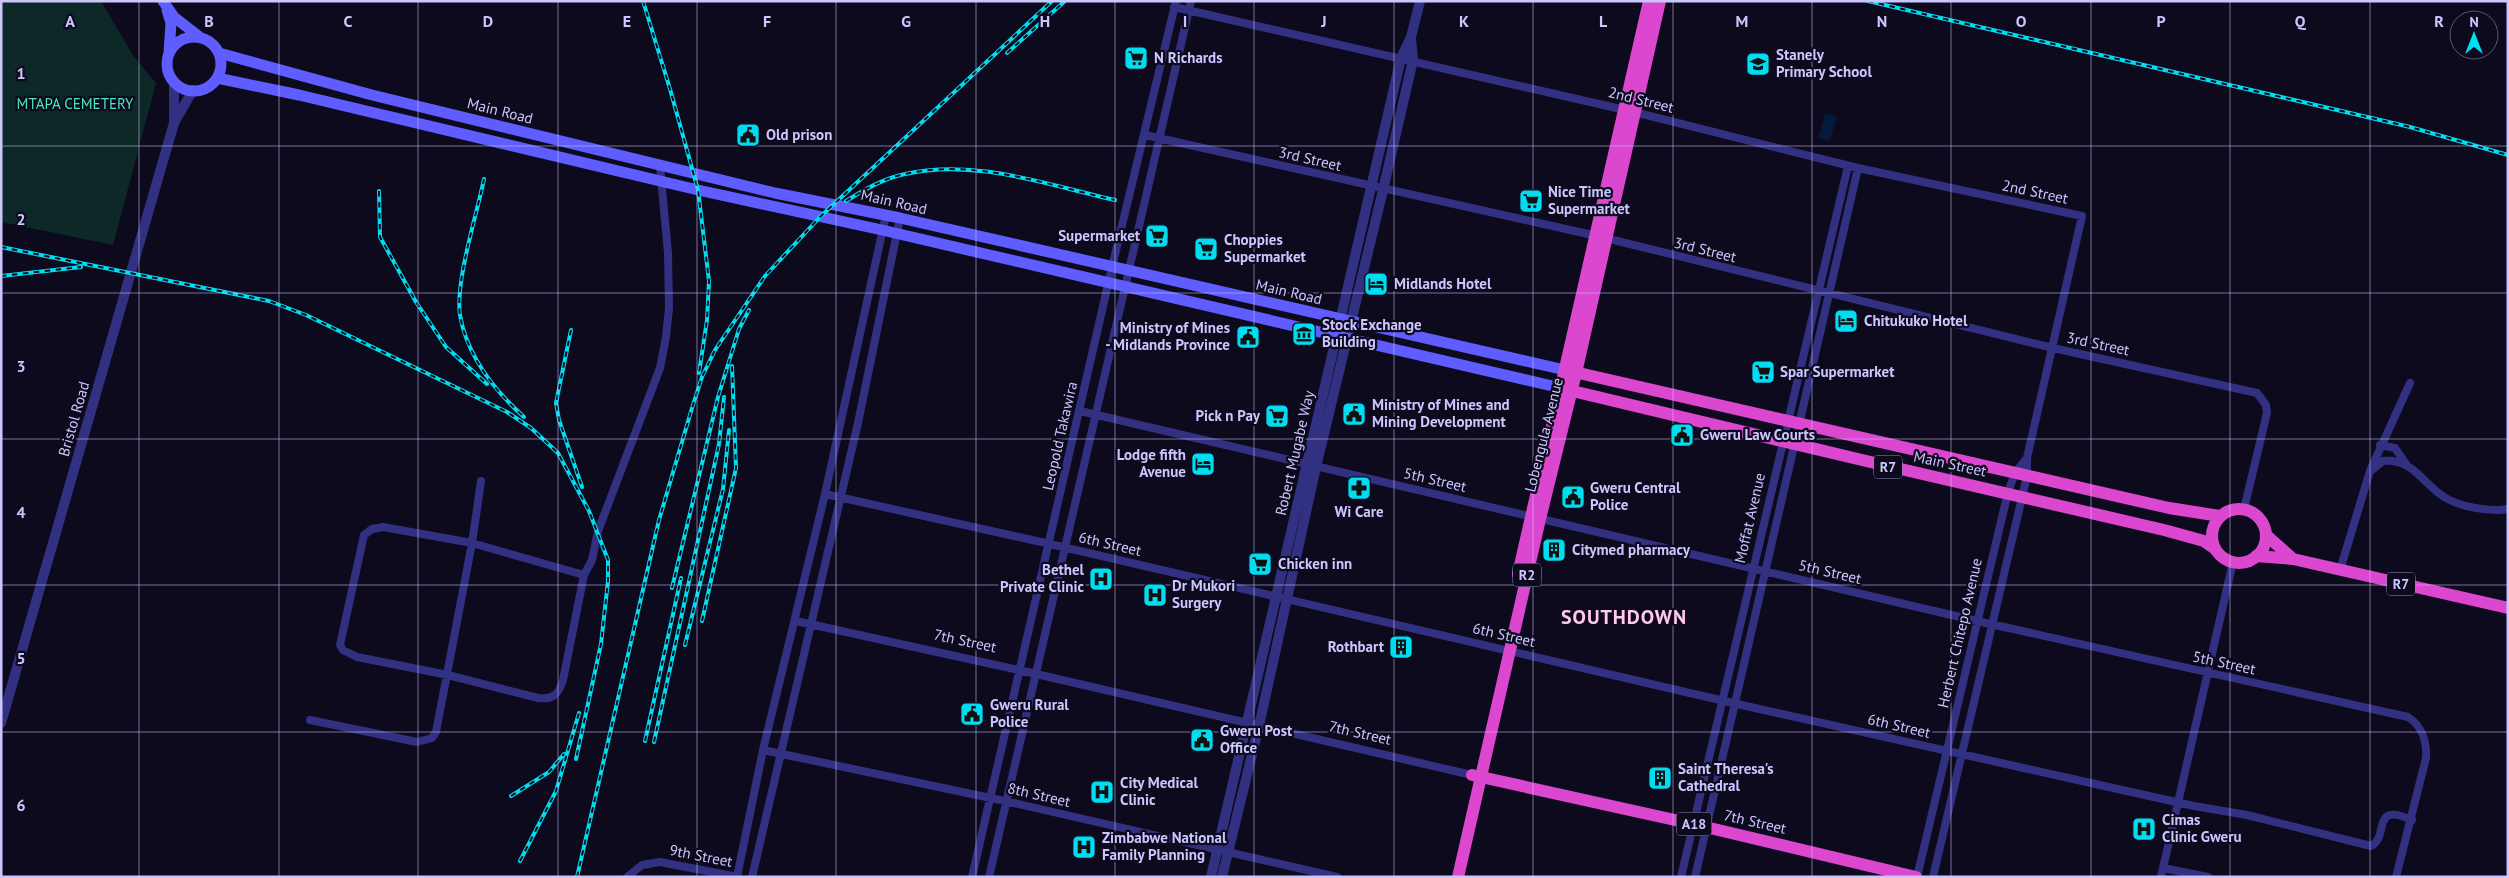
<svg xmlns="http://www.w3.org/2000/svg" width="2509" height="878" font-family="'PT Sans',sans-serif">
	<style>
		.green { fill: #0c2827 }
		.water { fill: #05193c }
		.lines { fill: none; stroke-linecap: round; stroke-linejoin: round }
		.minor { stroke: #323081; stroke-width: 8 }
		.tertiary { stroke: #323081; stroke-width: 10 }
		.secondary { stroke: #5f5dff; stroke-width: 11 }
		.trunk { stroke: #dc47cf; stroke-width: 12 }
		.rail-casing { stroke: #00ddf1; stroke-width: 4 }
		.rail { stroke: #0d0a1d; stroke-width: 2; stroke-dasharray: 5.5; stroke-linecap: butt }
		.grid { fill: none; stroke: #ccc6ff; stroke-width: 1; stroke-opacity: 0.55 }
		.labels { text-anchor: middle; stroke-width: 4.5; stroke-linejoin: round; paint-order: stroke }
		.shield { fill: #0d0a1d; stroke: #938ebb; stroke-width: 1 }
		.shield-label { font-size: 14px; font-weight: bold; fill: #ccc6ff }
		.poi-label { font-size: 15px; font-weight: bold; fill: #ccc6ff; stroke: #0d0a1d; text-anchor: start }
		.street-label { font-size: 15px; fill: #ccc6ff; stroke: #0d0a1d }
		.park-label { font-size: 15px; fill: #49e9be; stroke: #0d0a1d }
		.district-label { font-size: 20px; font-weight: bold; letter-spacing: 1px; fill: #ffc8ec; stroke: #0d0a1d }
		.grid-label { font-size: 16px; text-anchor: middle; font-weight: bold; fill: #ccc6ff; stroke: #0d0a1d; stroke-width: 4.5; stroke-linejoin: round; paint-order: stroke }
	</style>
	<rect width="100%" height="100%" fill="#0d0a1d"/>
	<path class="green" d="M 1,1 L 101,1 L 134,57 L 156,83 L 113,245 L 1,222 Z"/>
	<path class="water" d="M 1825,113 L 1837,116 L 1830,141 L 1818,138 Z"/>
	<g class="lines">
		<path class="minor" d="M 1174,7 L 1634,112 L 1858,168 L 2082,216 L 2027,458 L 2027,476 L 1933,877
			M 1145,135 L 1597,236 L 2053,348 L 2257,393 L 2266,405 L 2267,413 L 2244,509
			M 1080,411 L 1977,621 L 2408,717 C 2422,726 2427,742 2426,758 L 2396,877
			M 2380,445 L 2395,448 L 2406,464
			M 2372,470 L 2383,461 C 2413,458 2422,483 2444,497 C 2460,507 2489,512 2508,509
			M 825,494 L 1050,544 L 1737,704 L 2194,806 L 2247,815 L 2371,846 C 2390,837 2370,801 2412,820
			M 2340,570 L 2370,471 L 2410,383
			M 584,575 L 472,543 L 383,527 L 372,529 L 364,535 L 340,645 L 343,650 L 357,657 L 448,675 L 538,698 C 553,700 559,694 563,680 L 584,575 L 592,560 L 598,531 L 660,368 L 666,337 L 669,308 L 668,253 L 660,166
			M 796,621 L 1019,670 L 1472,775
			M 310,720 L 417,742 L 432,738 L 436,732 L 472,543 L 481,481
			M 763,750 L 1005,801 L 1337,877
			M 2163,868 L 2208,877
			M 627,877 L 642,865 L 660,862 L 738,877
			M 737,877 L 763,750 L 825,494 L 886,215
			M 752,877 L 858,423 L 900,218
			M 972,877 L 1112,267 L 1176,1
			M 989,877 L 1191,1
			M 1681,877 L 1848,166
			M 1695,877 L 1858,168
			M 1917,877 L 2008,492 L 2015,473 L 2027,458
			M 2161,877 L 2233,562"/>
		<path class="tertiary" d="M 174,120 L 174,81
			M 1,723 L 174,123 L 193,90
			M 1211,877 L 1401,58 L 1411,37 L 1420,1
			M 1222,877 L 1259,726 L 1316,467 L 1383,190 L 1413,60 L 1411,38"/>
		<path class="secondary" d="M 163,1 L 174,17 L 201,38
			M 167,10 L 171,23 L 169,53
			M167 64a27 27 0 1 1 54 0a27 27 0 1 1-54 0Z
			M 219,53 L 372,95 L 775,193 L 900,218 L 1565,370
			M 217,78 L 299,95 L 698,190 L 882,230 L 1561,388"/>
		<path class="trunk" d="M 1570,371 L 2169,508 L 2220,516
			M 1564,389 L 1862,460 L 2164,530 L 2204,541 L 2214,548
			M2212 536a27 27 0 1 1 54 0a27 27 0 1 1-54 0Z
			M 2266,535 L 2293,559
			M 2256,556 L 2293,559 L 2508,608
			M 1518,574 L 1649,1
			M 1472,775 L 1693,824 L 1916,877
			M 1458,877 L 1540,519 L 1576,373 L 1660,1"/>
		<g class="rail-casing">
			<path id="rail" d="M 643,1 L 670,89 L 698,190 L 709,281 L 707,320 L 699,373
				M 1868,1 L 2410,127 L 2508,155
				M 1007,53 L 1065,1
				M 484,179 C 477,214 455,282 460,315 C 467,356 494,390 524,417
				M 379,191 L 380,237 L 416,302 L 446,347 L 487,384
				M 846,201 C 864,190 884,178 905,174 C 975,158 1047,185 1115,200
				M 1,247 L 269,301 L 306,315 L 507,412 L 531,428 L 558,453 L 589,511 L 608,560 L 608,581 L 601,644 L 576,759
				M 1,276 L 81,267
				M 571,330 L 556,403 L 559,420 L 582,487
				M 672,588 L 718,397 L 739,329 L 749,310
				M 702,621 L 736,468 L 732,366
				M 685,645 L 723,489 L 729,430
				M 645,741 L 681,578
				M 654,742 L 719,444 L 724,397
				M 511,796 L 549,772 L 564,754
				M 520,861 L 556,791 L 579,713
				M 577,877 L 659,520 L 692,408 L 702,377 L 715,350 L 765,276 L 820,217 L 1052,1"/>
		</g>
		<use href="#rail" class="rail"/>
	</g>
	<path class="grid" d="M 139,1 L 139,877M 279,1 L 279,877M 418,1 L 418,877M 558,1 L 558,877M 697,1 L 697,877M 836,1 L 836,877M 976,1 L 976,877M 1115,1 L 1115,877M 1254,1 L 1254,877M 1394,1 L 1394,877M 1533,1 L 1533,877M 1673,1 L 1673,877M 1812,1 L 1812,877M 1951,1 L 1951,877M 2091,1 L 2091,877M 2230,1 L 2230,877M 2370,1 L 2370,877M 1,146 L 2508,146M 1,293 L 2508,293M 1,439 L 2508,439M 1,585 L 2508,585M 1,732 L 2508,732"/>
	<defs>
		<g id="supermarket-square" transform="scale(1.25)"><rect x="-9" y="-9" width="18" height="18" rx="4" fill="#00ddf1" stroke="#0d0a1d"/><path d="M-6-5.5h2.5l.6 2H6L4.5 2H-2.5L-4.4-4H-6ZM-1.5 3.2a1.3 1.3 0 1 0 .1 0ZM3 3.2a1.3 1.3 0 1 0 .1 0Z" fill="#111"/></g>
		<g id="school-square" transform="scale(1.25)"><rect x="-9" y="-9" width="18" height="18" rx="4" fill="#00ddf1" stroke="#0d0a1d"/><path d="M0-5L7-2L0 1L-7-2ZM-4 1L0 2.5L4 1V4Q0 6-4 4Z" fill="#111"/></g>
		<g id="civic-square" transform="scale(1.25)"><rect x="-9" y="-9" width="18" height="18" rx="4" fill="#00ddf1" stroke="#0d0a1d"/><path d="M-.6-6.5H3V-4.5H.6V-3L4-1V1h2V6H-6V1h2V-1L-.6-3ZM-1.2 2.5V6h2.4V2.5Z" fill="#111"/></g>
		<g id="hotel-square" transform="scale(1.25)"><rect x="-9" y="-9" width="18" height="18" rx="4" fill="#00ddf1" stroke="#0d0a1d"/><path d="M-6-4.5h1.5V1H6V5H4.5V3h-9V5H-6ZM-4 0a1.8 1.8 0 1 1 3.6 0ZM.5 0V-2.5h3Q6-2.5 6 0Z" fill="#111"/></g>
		<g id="museum-square" transform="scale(1.25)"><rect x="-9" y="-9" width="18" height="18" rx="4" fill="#00ddf1" stroke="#0d0a1d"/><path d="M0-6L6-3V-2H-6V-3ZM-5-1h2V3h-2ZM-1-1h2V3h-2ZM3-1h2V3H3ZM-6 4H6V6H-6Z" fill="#111"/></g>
		<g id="pharmacy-square" transform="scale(1.25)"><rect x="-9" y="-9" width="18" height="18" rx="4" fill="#00ddf1" stroke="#0d0a1d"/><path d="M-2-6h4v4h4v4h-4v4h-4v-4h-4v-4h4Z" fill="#111"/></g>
		<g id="building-square" transform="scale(1.25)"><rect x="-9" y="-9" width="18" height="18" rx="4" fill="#00ddf1" stroke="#0d0a1d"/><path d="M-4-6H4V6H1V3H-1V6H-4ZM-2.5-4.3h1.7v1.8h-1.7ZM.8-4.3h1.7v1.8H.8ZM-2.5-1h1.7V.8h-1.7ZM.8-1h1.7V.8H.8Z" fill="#111"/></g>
		<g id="hospital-square" transform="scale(1.25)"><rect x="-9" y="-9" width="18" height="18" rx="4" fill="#00ddf1" stroke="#0d0a1d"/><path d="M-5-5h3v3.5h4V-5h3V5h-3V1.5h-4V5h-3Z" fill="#111"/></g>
	</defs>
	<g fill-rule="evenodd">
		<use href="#supermarket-square" x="1136" y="58"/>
		<use href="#school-square" x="1758" y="64"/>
		<use href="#civic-square" x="748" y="135"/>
		<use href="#supermarket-square" x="1531" y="201"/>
		<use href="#supermarket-square" x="1157" y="236"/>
		<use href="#supermarket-square" x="1206" y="249"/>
		<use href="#hotel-square" x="1376" y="284"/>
		<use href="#hotel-square" x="1846" y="321"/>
		<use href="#museum-square" x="1304" y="334"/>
		<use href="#civic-square" x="1248" y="337"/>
		<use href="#supermarket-square" x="1763" y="372"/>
		<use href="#civic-square" x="1354" y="414"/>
		<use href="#supermarket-square" x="1277" y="416"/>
		<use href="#civic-square" x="1682" y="435"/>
		<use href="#hotel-square" x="1203" y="464"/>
		<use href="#pharmacy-square" x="1359" y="488"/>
		<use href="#civic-square" x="1573" y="497"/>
		<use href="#building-square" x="1554" y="550"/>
		<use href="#supermarket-square" x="1260" y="564"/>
		<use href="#hospital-square" x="1101" y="579"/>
		<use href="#hospital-square" x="1155" y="595"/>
		<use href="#building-square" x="1401" y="647"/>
		<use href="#civic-square" x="972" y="714"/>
		<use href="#civic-square" x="1202" y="740"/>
		<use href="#building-square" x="1660" y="778"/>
		<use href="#hospital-square" x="1102" y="792"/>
		<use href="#hospital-square" x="2144" y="829"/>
		<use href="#hospital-square" x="1084" y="847"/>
	</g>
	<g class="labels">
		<g class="shield">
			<rect x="1874" y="455.5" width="28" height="23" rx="4"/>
			<rect x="1513" y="563.5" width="28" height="23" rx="4"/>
			<rect x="2387" y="572.5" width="28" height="23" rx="4"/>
			<rect x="1676.5" y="812.5" width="35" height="23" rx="4"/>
		</g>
		<g class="shield-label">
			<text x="1888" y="472">R7</text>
			<text x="1527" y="580">R2</text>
			<text x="2401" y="589">R7</text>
			<text x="1694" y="829">A18</text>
		</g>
		<g class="poi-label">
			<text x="1776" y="60">Stanely<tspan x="1776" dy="17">Primary School</tspan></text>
			<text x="1154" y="63">N Richards</text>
			<text x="766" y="140">Old prison</text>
			<text x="1548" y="197">Nice Time<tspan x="1548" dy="17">Supermarket</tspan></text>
			<text x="1140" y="241" text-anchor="end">Supermarket</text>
			<text x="1224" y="245">Choppies<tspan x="1224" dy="17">Supermarket</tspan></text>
			<text x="1394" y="289">Midlands Hotel</text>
			<text x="1864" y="326">Chitukuko Hotel</text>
			<text x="1322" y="330">Stock Exchange<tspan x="1322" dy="17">Building</tspan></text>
			<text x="1230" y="333" text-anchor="end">Ministry of Mines<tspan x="1230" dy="17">- Midlands Province</tspan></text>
			<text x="1780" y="377">Spar Supermarket</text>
			<text x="1372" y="410">Ministry of Mines and<tspan x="1372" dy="17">Mining Development</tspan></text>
			<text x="1260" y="421" text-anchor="end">Pick n Pay</text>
			<text x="1700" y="440">Gweru Law Courts</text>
			<text x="1186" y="460" text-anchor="end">Lodge fifth<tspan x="1186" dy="17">Avenue</tspan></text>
			<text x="1590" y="493">Gweru Central<tspan x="1590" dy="17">Police</tspan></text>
			<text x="1359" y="517" text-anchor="middle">Wi Care</text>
			<text x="1572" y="555">Citymed pharmacy</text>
			<text x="1278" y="569">Chicken inn</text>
			<text x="1084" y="575" text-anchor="end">Bethel<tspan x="1084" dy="17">Private Clinic</tspan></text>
			<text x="1172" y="591">Dr Mukori<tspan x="1172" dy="17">Surgery</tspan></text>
			<text x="1384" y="652" text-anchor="end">Rothbart</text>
			<text x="990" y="710">Gweru Rural<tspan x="990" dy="17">Police</tspan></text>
			<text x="1220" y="736">Gweru Post<tspan x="1220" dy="17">Office</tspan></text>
			<text x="1678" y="774">Saint Theresa's<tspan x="1678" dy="17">Cathedral</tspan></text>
			<text x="1120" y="788">City Medical<tspan x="1120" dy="17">Clinic</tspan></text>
			<text x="2162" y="825">Cimas<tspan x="2162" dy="17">Clinic Gweru</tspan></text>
			<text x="1102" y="843">Zimbabwe National<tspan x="1102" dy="17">Family Planning</tspan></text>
		</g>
		<g class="street-label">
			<text transform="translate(1641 100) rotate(14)" y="5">2nd Street</text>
			<text transform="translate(500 111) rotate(14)" y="5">Main Road</text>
			<text transform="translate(1310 159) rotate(13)" y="5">3rd Street</text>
			<text transform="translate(2035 192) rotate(12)" y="5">2nd Street</text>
			<text transform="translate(894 202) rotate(13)" y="5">Main Road</text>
			<text transform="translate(1705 250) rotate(14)" y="5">3rd Street</text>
			<text transform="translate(1289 292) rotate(13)" y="5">Main Road</text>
			<text transform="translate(2098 344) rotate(12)" y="5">3rd Street</text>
			<text transform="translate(74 419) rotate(-74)" y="5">Bristol Road</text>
			<text transform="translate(1544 435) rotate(-76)" y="5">Lobengula Avenue</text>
			<text transform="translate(1060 436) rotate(-77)" y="5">Leopold Takawira</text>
			<text transform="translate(1295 453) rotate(-77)" y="5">Robert Mugabe Way</text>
			<text transform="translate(1950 464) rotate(12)" y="5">Main Street</text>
			<text transform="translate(1435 480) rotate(13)" y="5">5th Street</text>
			<text transform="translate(1750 518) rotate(-77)" y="5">Moffat Avenue</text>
			<text transform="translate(1110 544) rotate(13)" y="5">6th Street</text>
			<text transform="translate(1830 572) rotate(13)" y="5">5th Street</text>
			<text transform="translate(1960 633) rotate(-77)" y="5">Herbert Chitepo Avenue</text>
			<text transform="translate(1504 635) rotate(13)" y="5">6th Street</text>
			<text transform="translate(965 641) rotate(12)" y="5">7th Street</text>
			<text transform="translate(2224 663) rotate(12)" y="5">5th Street</text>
			<text transform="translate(1899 726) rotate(13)" y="5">6th Street</text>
			<text transform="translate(1360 733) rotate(13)" y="5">7th Street</text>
			<text transform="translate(1039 795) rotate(13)" y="5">8th Street</text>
			<text transform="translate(1755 822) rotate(13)" y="5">7th Street</text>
			<text transform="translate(701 856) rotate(11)" y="5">9th Street</text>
		</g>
		<g class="park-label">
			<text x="75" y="109">MTAPA CEMETERY</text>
		</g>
		<g class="district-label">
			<text x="1624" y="624">SOUTHDOWN</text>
		</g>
	</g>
	<g class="grid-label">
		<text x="70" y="27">A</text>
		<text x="209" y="27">B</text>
		<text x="348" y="27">C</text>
		<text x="488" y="27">D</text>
		<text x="627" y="27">E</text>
		<text x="767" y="27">F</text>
		<text x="906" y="27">G</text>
		<text x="1045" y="27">H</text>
		<text x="1185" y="27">I</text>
		<text x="1324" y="27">J</text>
		<text x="1464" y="27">K</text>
		<text x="1603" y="27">L</text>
		<text x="1742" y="27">M</text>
		<text x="1882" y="27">N</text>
		<text x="2021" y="27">O</text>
		<text x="2161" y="27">P</text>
		<text x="2300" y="27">Q</text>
		<text x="2439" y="27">R</text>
		<text x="21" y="79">1</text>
		<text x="21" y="225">2</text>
		<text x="21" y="372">3</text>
		<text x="21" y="518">4</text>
		<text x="21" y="664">5</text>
		<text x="21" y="811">6</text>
	</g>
	<rect width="2509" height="878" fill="none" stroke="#ccc6ff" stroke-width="5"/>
	<g transform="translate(2474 35)"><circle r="24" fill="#0d0a1d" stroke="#595577"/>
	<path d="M0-4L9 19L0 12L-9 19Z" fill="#00ddf1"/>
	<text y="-8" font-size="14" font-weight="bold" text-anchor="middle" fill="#ccc6ff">N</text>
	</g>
</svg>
